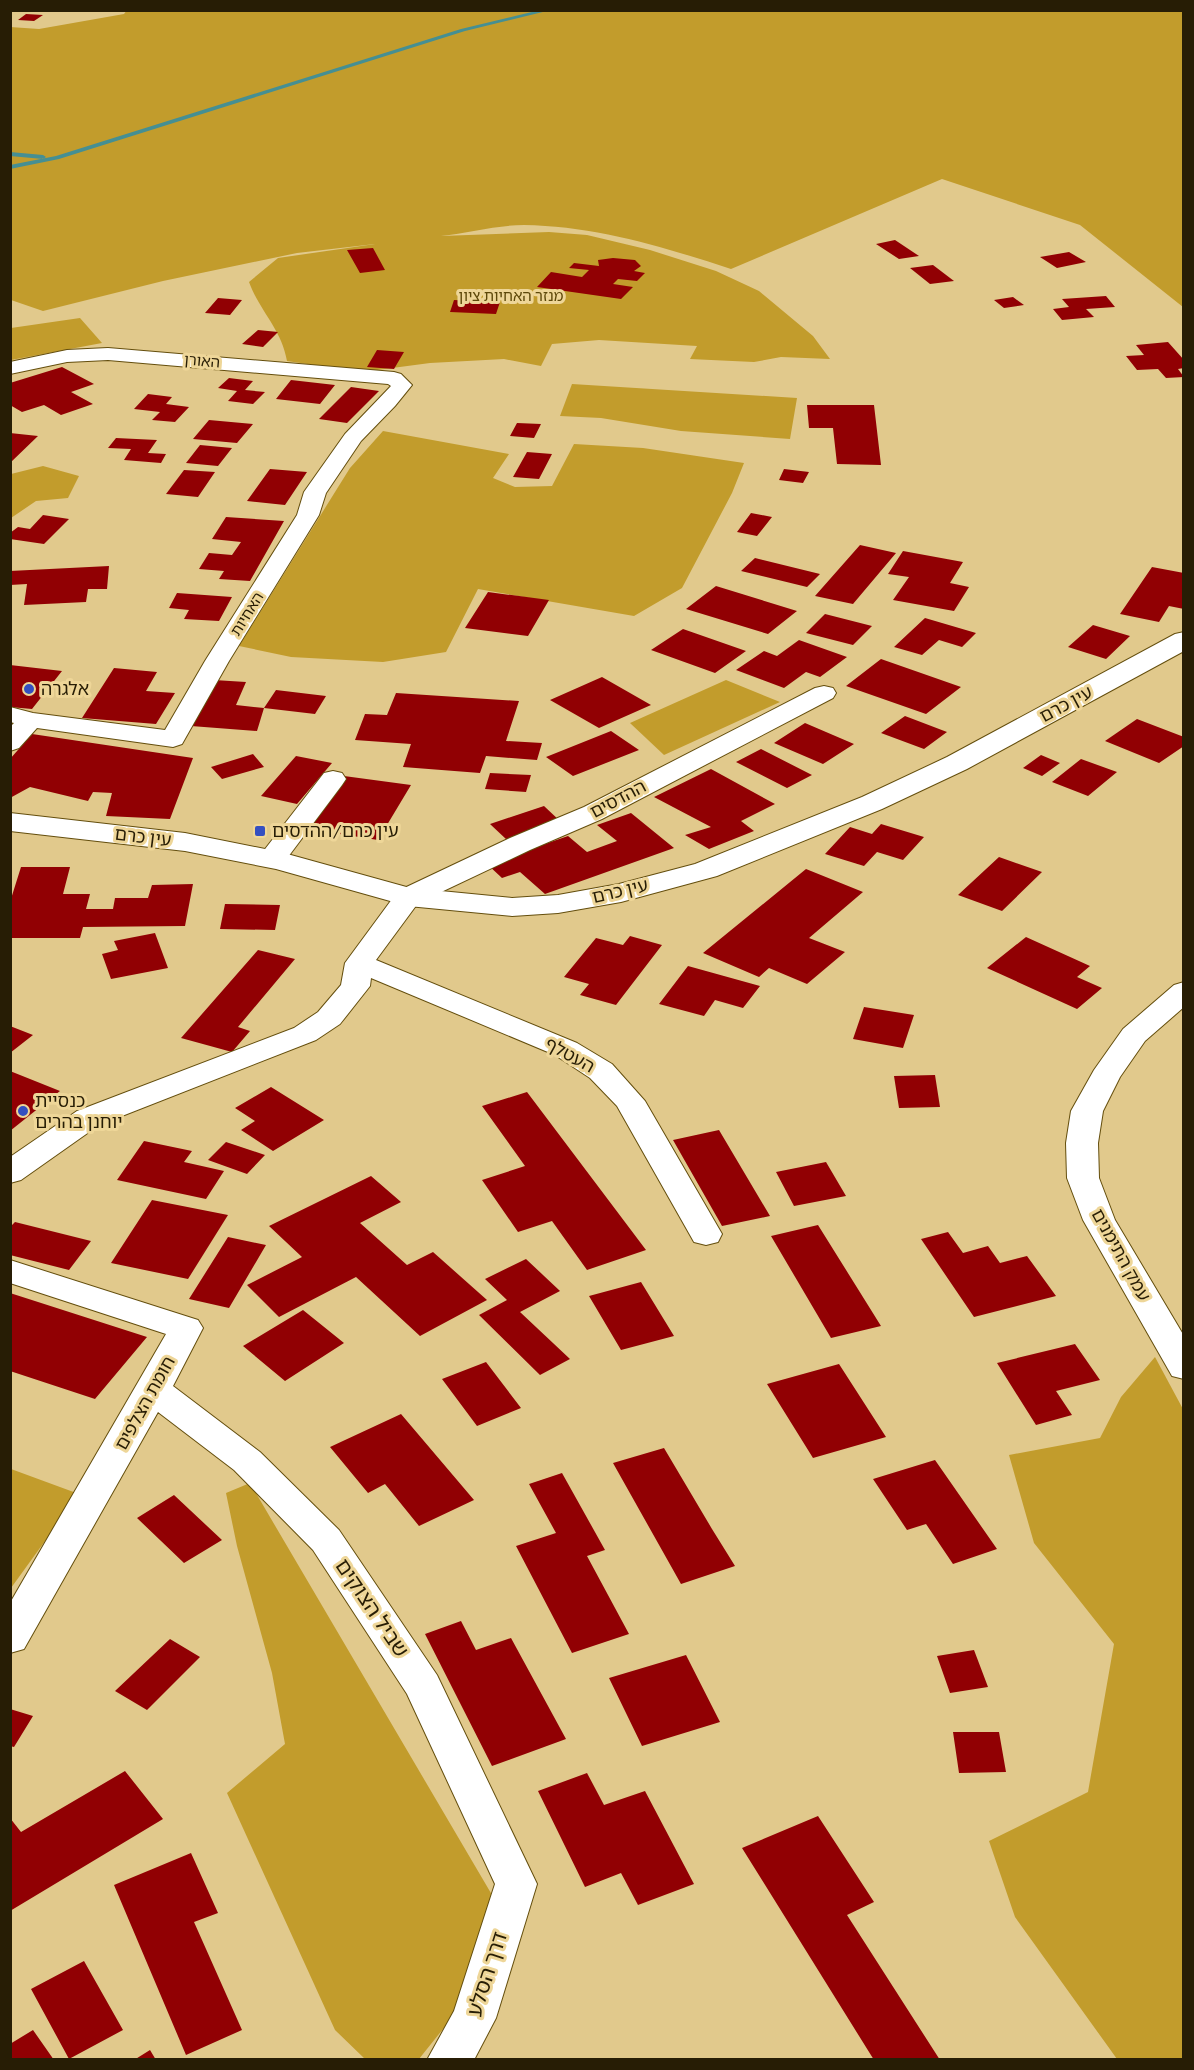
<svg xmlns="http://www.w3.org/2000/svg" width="1194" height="2070" font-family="'Exo 2','Noto Sans Hebrew',sans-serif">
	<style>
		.green { fill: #c29c2c }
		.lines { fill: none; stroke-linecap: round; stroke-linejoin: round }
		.stream { fill: #458f93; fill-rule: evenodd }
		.building { fill: #910003 }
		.street-casing { stroke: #644e0d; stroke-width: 2 }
		.primary-casing { stroke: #644e0d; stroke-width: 2 }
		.street { fill: #fff; fill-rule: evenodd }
		.primary { fill: #fff; fill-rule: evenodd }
		.poi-dot { fill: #344fc0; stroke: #eed698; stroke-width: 2 }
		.labels { text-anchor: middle; stroke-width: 6; stroke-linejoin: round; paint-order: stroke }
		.far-park-label { font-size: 15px; fill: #5d4809; stroke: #eed698 }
		.far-street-label { font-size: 15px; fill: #271d05; stroke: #eed698 }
		.poi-label { font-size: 18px; fill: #271d05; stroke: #eed698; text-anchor: start }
		.street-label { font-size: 18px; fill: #271d05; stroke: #eed698 }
		.near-street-label { font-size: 21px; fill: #271d05; stroke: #eed698 }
	</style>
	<rect width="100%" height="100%" fill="#e1c98c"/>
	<path class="green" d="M 127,10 L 1183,11 L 1183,307 L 1080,225 L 942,179 L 731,269 C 664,247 595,226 524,225 C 497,225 468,233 441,236 L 549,232 L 587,235 L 650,250 L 716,271 L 759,291 L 813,336 L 830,359 L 781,357 L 754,362 L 690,359 L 697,346 L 599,340 L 552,344 L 541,366 L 504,359 L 430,363 L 362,372 L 287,361 C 281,328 260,312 249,282 L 278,258 L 375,244 L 297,253 L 163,281 L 43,311 L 11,300 L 10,27 L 39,29 L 124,14 Z
		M 80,318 L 102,343 L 11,360 L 11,328 Z
		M 572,384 L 797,398 L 790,439 L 681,431 L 601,418 L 560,416 Z
		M 383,431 L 509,454 L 493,478 L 515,487 L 552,486 L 574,444 L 643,448 L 744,463 L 732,493 L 682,588 L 634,616 L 478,589 L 446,652 L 383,662 L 291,657 L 239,646 L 350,468 Z
		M 43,466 L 79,476 L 68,498 L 36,501 L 11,518 L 11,474 Z
		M 726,680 L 780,702 L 664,755 L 630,723 Z
		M 1155,1357 L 1184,1411 L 1183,2059 L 1117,2059 L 1015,1917 L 989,1841 L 1088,1792 L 1114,1644 L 1034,1543 L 1009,1455 L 1100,1438 L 1121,1397 Z
		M 11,1469 L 79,1494 L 11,1588 Z
		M 250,1483 L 495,1900 L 467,1999 L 419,2059 L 365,2059 L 335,2030 L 227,1793 L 285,1744 L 272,1673 L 237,1546 L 226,1493 Z"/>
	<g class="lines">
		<path class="stream" d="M 540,10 L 551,10 L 465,31 L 59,159 L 10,169 L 10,165 L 56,156 L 461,29 Z
			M 10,152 L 43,155 L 46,157 L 43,159 L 10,156 Z"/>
	</g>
	<path class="building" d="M 26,14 L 43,15 L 34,21 L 18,20 Z
		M 895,240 L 919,256 L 899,259 L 876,244 Z
		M 373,248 L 385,270 L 360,273 L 347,250 Z
		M 1069,252 L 1086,262 L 1057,268 L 1040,257 Z
		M 613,258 L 635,260 L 641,266 L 634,271 L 645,273 L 637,281 L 618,279 L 613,284 L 633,287 L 621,299 L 537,287 L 551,272 L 582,277 L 589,270 L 569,268 L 574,263 L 599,266 L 598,260 Z
		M 933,265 L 954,281 L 930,284 L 910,268 Z
		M 1106,296 L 1115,307 L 1086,309 L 1094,317 L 1062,320 L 1053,309 L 1069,307 L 1062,299 Z
		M 1013,297 L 1024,305 L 1004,308 L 994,300 Z
		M 218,298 L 242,300 L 230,315 L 205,313 Z
		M 454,300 L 500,302 L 496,314 L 450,312 Z
		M 258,330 L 278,332 L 263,347 L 242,344 Z
		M 1168,342 L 1184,360 L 1184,368 L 1178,369 L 1184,377 L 1166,378 L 1158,369 L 1137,370 L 1126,356 L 1144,355 L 1136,345 Z
		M 377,350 L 404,352 L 394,369 L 367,367 Z
		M 62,367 L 94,384 L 71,392 L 93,404 L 61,415 L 44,405 L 22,412 L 10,405 L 10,383 Z
		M 229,378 L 253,381 L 245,390 L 265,392 L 253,404 L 228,401 L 237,391 L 218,388 Z
		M 291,380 L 335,385 L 320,404 L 276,399 Z
		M 351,387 L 379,391 L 347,423 L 319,419 Z
		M 148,394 L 172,397 L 166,404 L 189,407 L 175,422 L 152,420 L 160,412 L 134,409 Z
		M 807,405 L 874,405 L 881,465 L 837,464 L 833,428 L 809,428 Z
		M 209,420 L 253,424 L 237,443 L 193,439 Z
		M 517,423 L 541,424 L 534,438 L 510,436 Z
		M 10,433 L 38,436 L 10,463 Z
		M 116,438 L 157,440 L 148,453 L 166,454 L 161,463 L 124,460 L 131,449 L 108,448 Z
		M 200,445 L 232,448 L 218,466 L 186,463 Z
		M 527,452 L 552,454 L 539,479 L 513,477 Z
		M 270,469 L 307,472 L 285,505 L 247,501 Z
		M 784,469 L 809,472 L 803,483 L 779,480 Z
		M 184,470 L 215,472 L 198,497 L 166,494 Z
		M 751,513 L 772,517 L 757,536 L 737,532 Z
		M 43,515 L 69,519 L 44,544 L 10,539 L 10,533 L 18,527 L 30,529 Z
		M 226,517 L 284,521 L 250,581 L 219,579 L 224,571 L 199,569 L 209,553 L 232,555 L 241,542 L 212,539 Z
		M 860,545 L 896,553 L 853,604 L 815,596 Z
		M 903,551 L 963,562 L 950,583 L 969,587 L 954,611 L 893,600 L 909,577 L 888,574 Z
		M 755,558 L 820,574 L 807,587 L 741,571 Z
		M 109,566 L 107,589 L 88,589 L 86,602 L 24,605 L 27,584 L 10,585 L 10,571 Z
		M 1152,567 L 1184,573 L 1184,609 L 1169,606 L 1159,622 L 1120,614 Z
		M 716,586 L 797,611 L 768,634 L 686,609 Z
		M 488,592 L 549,600 L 528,636 L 465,628 Z
		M 177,593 L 232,597 L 219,621 L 184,619 L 189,610 L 169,608 Z
		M 825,614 L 872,626 L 853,645 L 806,633 Z
		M 925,618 L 976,633 L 962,647 L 939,640 L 922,655 L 894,647 Z
		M 1093,625 L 1130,636 L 1106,659 L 1068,647 Z
		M 683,629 L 746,651 L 715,673 L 651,650 Z
		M 799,640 L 847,657 L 820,677 L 806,672 L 784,688 L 736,670 L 764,651 L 777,656 Z
		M 881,659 L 961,687 L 926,714 L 846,686 Z
		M 10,665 L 62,671 L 32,709 L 10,707 Z
		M 114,668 L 157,672 L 146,691 L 175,693 L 156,724 L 82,718 Z
		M 602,677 L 651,705 L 599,728 L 550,700 Z
		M 214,680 L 246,682 L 236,705 L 264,708 L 257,731 L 191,726 Z
		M 276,690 L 326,696 L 315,714 L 264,708 Z
		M 396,693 L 519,701 L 506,741 L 542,743 L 537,760 L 486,756 L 480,773 L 403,767 L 411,744 L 355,740 L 365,714 L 387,715 Z
		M 905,716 L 947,732 L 924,749 L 881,733 Z
		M 1137,719 L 1184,737 L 1184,746 L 1159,763 L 1105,741 Z
		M 805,723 L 854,744 L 823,764 L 774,743 Z
		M 611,731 L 639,750 L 573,776 L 546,757 Z
		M 32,734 L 193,758 L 170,819 L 106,816 L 112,793 L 93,792 L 88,801 L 30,787 L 10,798 L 10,759 Z
		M 761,749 L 812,775 L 787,788 L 736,762 Z
		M 253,754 L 264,767 L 222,779 L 211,767 Z
		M 1041,755 L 1060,763 L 1042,776 L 1023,768 Z
		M 296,756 L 332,763 L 297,804 L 261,796 Z
		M 1081,759 L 1117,772 L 1088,796 L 1052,782 Z
		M 711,769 L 775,804 L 741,821 L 754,831 L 709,849 L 685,835 L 711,827 L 654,797 Z
		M 490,773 L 531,775 L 526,792 L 485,789 Z
		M 344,776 L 411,785 L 378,840 L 308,829 Z
		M 544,806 L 561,822 L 507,840 L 490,824 Z
		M 631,813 L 674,848 L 545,894 L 520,872 L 502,878 L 487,864 L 568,836 L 587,852 L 617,841 L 597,825 Z
		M 881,824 L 924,837 L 903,860 L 877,852 L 864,866 L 825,854 L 850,827 L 872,834 Z
		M 999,857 L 1042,872 L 1002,911 L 958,895 Z
		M 21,867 L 70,867 L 63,894 L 90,894 L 86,909 L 113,909 L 115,898 L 148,898 L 152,885 L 193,884 L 185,926 L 83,927 L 80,938 L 10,938 L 10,902 Z
		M 806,869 L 863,892 L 809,938 L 845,952 L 807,984 L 769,968 L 759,977 L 703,953 Z
		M 225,904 L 280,905 L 275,930 L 220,929 Z
		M 155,933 L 168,968 L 111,979 L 102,954 L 118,950 L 114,941 Z
		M 630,936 L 662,945 L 616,1005 L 580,995 L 589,984 L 564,977 L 596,938 L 623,945 Z
		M 1026,937 L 1090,966 L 1077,977 L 1102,988 L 1077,1009 L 987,968 Z
		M 258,950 L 295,959 L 238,1027 L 250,1031 L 232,1052 L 181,1038 Z
		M 688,966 L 760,986 L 743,1008 L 715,1000 L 704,1016 L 659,1004 Z
		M 864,1007 L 914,1015 L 903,1048 L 853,1039 Z
		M 10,1026 L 33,1035 L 10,1053 Z
		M 10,1071 L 60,1091 L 10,1131 Z
		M 935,1075 L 940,1107 L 899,1108 L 894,1076 Z
		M 271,1087 L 324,1120 L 273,1151 L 241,1130 L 255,1121 L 235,1108 Z
		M 527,1092 L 646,1250 L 587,1270 L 552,1221 L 518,1232 L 482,1180 L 525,1166 L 482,1106 Z
		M 719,1130 L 770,1216 L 722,1226 L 673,1140 Z
		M 144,1141 L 192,1151 L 184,1162 L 224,1171 L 206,1199 L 117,1180 Z
		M 226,1142 L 265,1155 L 247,1174 L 208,1160 Z
		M 826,1162 L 846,1196 L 794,1206 L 776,1172 Z
		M 371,1176 L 401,1202 L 360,1223 L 407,1265 L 433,1252 L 487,1300 L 420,1336 L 356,1277 L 279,1317 L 247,1285 L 302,1257 L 269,1226 Z
		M 152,1200 L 228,1215 L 188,1279 L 111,1263 Z
		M 15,1222 L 91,1241 L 69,1270 L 10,1255 L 10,1227 Z
		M 818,1225 L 881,1326 L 831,1338 L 771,1236 Z
		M 948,1232 L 963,1253 L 988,1246 L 1000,1263 L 1027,1256 L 1056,1296 L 974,1317 L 921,1239 Z
		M 228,1237 L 266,1245 L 229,1308 L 189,1299 Z
		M 526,1259 L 560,1291 L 520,1312 L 570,1359 L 540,1375 L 479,1315 L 507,1300 L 485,1279 Z
		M 641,1282 L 674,1336 L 621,1350 L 589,1296 Z
		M 10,1293 L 147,1337 L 95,1399 L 10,1371 Z
		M 303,1310 L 344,1343 L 285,1381 L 243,1346 Z
		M 1075,1344 L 1100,1380 L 1056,1391 L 1072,1415 L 1036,1425 L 997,1363 Z
		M 486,1362 L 521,1408 L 477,1426 L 442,1379 Z
		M 839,1364 L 886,1437 L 813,1458 L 767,1384 Z
		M 401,1414 L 474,1500 L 419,1526 L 385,1484 L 368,1493 L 330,1447 Z
		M 664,1448 L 712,1529 L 735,1566 L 681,1584 L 613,1463 Z
		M 935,1460 L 997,1549 L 953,1564 L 926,1524 L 907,1530 L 873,1479 Z
		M 562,1473 L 605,1550 L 587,1556 L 629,1634 L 572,1653 L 516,1546 L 556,1533 L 529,1484 Z
		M 174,1495 L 222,1540 L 184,1563 L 137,1518 Z
		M 461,1621 L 476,1650 L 511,1638 L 566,1739 L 492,1766 L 425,1634 Z
		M 170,1639 L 200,1657 L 147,1710 L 115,1691 Z
		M 974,1650 L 988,1687 L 950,1693 L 937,1656 Z
		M 686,1655 L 720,1722 L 642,1746 L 609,1678 Z
		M 10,1709 L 33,1716 L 14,1747 L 10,1746 Z
		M 953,1732 L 999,1732 L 1006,1772 L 959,1773 Z
		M 125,1771 L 163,1819 L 10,1911 L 10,1818 L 21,1832 Z
		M 587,1773 L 604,1805 L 645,1791 L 694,1884 L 638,1905 L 621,1873 L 585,1887 L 538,1791 Z
		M 818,1816 L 874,1902 L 847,1915 L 940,2060 L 874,2060 L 742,1848 Z
		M 191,1853 L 218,1913 L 194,1922 L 242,2030 L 186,2055 L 114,1885 Z
		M 84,1961 L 123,2030 L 69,2059 L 31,1989 Z
		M 33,2030 L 54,2060 L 10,2060 L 10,2044 Z
		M 150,2050 L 156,2060 L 134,2060 Z"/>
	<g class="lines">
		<g class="street-casing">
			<path id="street" d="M 108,348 L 394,372 L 401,374 L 412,385 L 395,406 L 361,441 L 326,493 L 319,515 L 229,661 L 182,744 L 173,747 L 37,728 L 19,748 L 10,751 L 10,727 L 14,723 L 10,722 L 10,707 L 33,713 L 165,730 L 205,661 L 297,515 L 304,492 L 345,434 L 391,386 L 388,384 L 108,360 L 67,362 L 10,374 L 10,362 L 67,350 Z
				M 824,686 L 833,688 L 836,693 L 833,698 L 602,819 L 530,850 L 418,903 L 376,960 L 577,1043 L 612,1064 L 645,1101 L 722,1234 L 718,1242 L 706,1245 L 694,1242 L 617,1106 L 590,1078 L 555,1055 L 371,978 L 370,986 L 340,1024 L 316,1040 L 99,1125 L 21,1180 L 10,1183 L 10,1157 L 77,1111 L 294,1028 L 318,1012 L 341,985 L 345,963 L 398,891 L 510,838 L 584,807 L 815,688 Z
				M 333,771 L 342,773 L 346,779 L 342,785 L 282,865 L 272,867 L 262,865 L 258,859 L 262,853 L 324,773 Z
				M 1184,982 L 1184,1007 L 1145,1041 L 1120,1077 L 1103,1111 L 1098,1143 L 1099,1178 L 1115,1220 L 1184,1336 L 1184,1379 L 1172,1376 L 1083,1220 L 1067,1178 L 1066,1143 L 1071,1111 L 1094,1070 L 1123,1029 L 1174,985 Z
				M 10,1260 L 198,1320 L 203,1328 L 173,1386 L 260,1452 L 339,1530 L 437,1675 L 537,1884 L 496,2018 L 474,2060 L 427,2060 L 454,2011 L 495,1884 L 407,1694 L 313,1550 L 234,1470 L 158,1412 L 24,1649 L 10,1653 L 10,1603 L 166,1334 L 10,1283 Z"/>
		</g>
		<g class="primary-casing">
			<path id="primary" d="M 1184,632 L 1184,651 L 967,769 L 882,809 L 717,876 L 621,902 L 558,913 L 512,916 L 408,906 L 276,869 L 185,851 L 10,831 L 10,813 L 185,833 L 280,852 L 410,888 L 512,898 L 558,895 L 619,884 L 695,864 L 862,797 L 947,757 L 1175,634 Z"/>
		</g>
		<use href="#street" class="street"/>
		<use href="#primary" class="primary"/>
	</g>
	<g class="poi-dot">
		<circle cx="29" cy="689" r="6"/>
		<rect x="254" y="825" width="12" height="12" rx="3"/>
		<circle cx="23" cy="1111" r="6"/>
	</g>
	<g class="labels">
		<g class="far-park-label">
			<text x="511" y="301">מנזר האחיות ציון</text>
		</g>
		<g class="far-street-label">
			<text transform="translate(202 361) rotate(5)" y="5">האורן</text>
			<text transform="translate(247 614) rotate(-58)" y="5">האחיות</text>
		</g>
		<g class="poi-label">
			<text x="41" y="695">אלגרה</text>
			<text x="272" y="837">עין כרם/ההדסים</text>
			<text x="35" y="1107">כנסיית<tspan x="35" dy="21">יוחנן בהרים</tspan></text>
		</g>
		<g class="street-label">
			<text transform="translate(1066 704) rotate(-28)" y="6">עין כרם</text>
			<text transform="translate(618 799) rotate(-28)" y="6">ההדסים</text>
			<text transform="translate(143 837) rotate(7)" y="6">עין כרם</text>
			<text transform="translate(620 891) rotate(-13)" y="6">עין כרם</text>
			<text transform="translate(570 1055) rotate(29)" y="6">העטלף</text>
			<text transform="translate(1121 1255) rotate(61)" y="6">עמק התימנים</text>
			<text transform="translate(145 1403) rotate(-61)" y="6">חומת הצלפים</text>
		</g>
		<g class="near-street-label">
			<text transform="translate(372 1608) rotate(56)" y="7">שביל הצוקים</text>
			<text transform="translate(487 1974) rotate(-72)" y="7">דרך הסלע</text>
		</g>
	</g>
	<rect width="1194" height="2070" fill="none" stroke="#271d05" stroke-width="24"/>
</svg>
